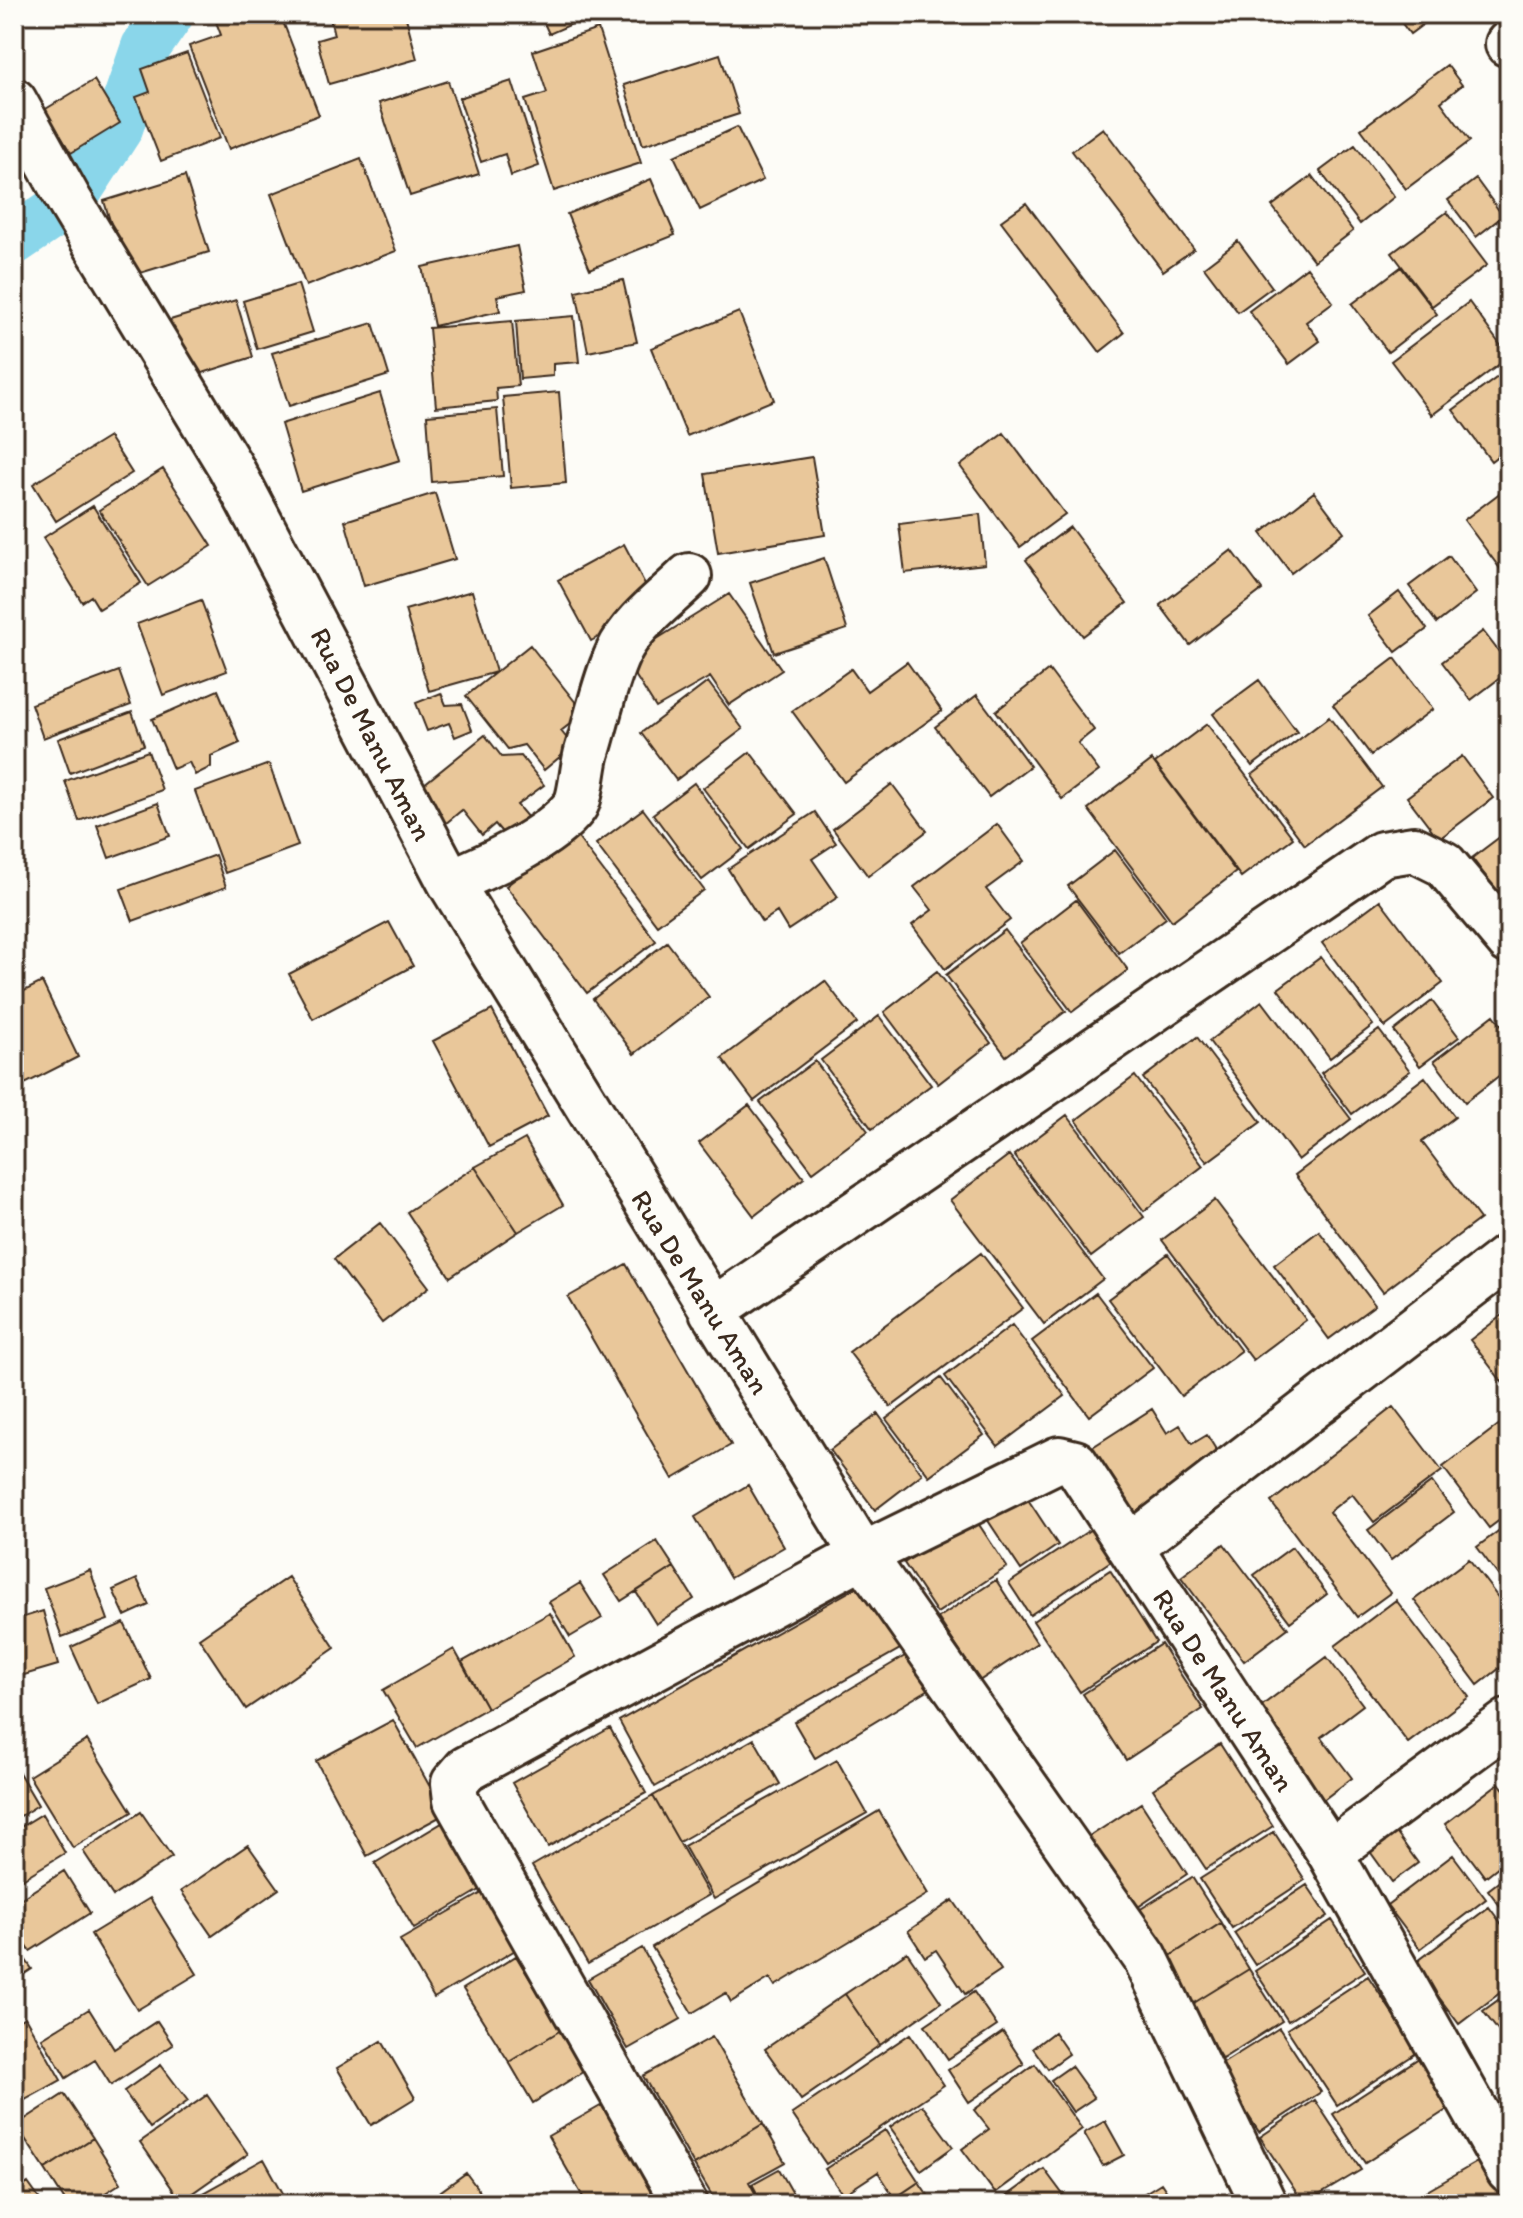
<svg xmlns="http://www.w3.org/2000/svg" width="1523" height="2218" font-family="Itim,sans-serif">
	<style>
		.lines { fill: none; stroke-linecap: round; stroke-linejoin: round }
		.canal { stroke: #8ad6ea; stroke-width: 50 }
		.building { fill: #e9c79a; stroke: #3b2a1e; stroke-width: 2 }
		.minor-casing { stroke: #3b2a1e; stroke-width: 50 }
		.minor { stroke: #fdfcf7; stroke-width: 44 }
		.labels { text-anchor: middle; stroke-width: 8; stroke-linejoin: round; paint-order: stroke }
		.street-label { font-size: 28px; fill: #3b2a1e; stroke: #fdfcf7 }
	</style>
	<rect width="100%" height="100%" fill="#fdfcf7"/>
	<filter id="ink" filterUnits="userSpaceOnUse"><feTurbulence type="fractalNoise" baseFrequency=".0125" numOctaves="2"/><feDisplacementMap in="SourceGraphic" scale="16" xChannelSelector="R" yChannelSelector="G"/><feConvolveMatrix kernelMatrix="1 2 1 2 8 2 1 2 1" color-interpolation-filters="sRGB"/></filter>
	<g filter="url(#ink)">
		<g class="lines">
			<path class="canal" d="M 14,240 L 70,202 L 118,128 L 146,47 L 169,14"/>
		</g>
		<path class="building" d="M 213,14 L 280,14 L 319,115 L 229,149 L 189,46 L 221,35 Z
			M 329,14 L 405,14 L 417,59 L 329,84 L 317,40 L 334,35 Z
			M 540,14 L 587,14 L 588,17 L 549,34 Z
			M 1395,14 L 1437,14 L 1410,34 Z
			M 598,29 L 641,163 L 554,191 L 525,100 L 547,93 L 533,51 Z
			M 187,53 L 220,138 L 161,161 L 136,97 L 150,92 L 142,69 Z
			M 720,54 L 739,114 L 643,145 L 624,85 Z
			M 1447,65 L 1462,85 L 1441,102 L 1470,141 L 1406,189 L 1361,129 Z
			M 94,80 L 120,123 L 71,153 L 44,110 Z
			M 448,81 L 479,174 L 410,196 L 379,103 Z
			M 512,81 L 539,166 L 511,176 L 505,154 L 481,162 L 459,98 Z
			M 737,127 L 763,180 L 700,210 L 674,156 Z
			M 1103,128 L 1194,249 L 1163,271 L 1072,151 Z
			M 1355,145 L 1394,197 L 1360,224 L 1320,171 Z
			M 361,159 L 396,251 L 306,286 L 271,194 Z
			M 185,176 L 209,252 L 127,277 L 104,201 Z
			M 1312,176 L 1353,231 L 1314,261 L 1272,206 Z
			M 651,179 L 675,235 L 590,269 L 567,214 Z
			M 1476,179 L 1503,216 L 1476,237 L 1448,200 Z
			M 1026,203 L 1124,333 L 1100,352 L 1001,221 Z
			M 1447,212 L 1487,265 L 1432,306 L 1392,253 Z
			M 1238,241 L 1272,287 L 1238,312 L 1204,267 Z
			M 517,246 L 526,290 L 497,296 L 500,311 L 434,326 L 422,267 Z
			M 1307,267 L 1333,302 L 1306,322 L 1320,341 L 1289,364 L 1249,311 Z
			M 1401,267 L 1437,314 L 1388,352 L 1352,304 Z
			M 623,280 L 637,342 L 588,352 L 576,291 Z
			M 298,284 L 313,332 L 257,349 L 243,301 Z
			M 236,300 L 253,357 L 184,379 L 167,321 Z
			M 1469,302 L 1509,357 L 1432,415 L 1391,361 Z
			M 739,312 L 774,400 L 687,436 L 651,348 Z
			M 574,316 L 579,362 L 553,364 L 553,376 L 520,379 L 516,321 Z
			M 512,321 L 518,386 L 496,388 L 497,401 L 436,407 L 429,328 Z
			M 373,323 L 389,375 L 289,406 L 272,353 Z
			M 1499,376 L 1509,390 L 1509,447 L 1491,461 L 1453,410 Z
			M 559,392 L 566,483 L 511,488 L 503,397 Z
			M 380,393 L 400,460 L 301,491 L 281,424 Z
			M 497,409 L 503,476 L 432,482 L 427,415 Z
			M 1004,433 L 1065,514 L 1020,547 L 960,466 Z
			M 109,437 L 132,473 L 56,521 L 33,484 Z
			M 812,457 L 825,535 L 718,553 L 705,474 Z
			M 163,469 L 212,546 L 148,586 L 99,510 Z
			M 1509,486 L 1509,577 L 1507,578 L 1464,520 Z
			M 1314,492 L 1344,532 L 1291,573 L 1261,533 Z
			M 435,493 L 455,559 L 364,586 L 345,521 Z
			M 93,506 L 141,583 L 99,609 L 91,596 L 82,602 L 43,538 Z
			M 980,514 L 985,564 L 905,573 L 899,524 Z
			M 1070,527 L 1127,603 L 1083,636 L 1026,560 Z
			M 624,544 L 656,605 L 591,641 L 558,580 Z
			M 1232,550 L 1262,590 L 1190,645 L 1160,605 Z
			M 1449,556 L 1476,593 L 1437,623 L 1409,586 Z
			M 824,558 L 847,629 L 774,653 L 750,583 Z
			M 472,591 L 496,672 L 429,691 L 405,610 Z
			M 1399,592 L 1427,629 L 1396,652 L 1368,616 Z
			M 729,594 L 782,670 L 729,705 L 710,677 L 656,708 L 625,659 Z
			M 201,600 L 227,671 L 163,695 L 137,624 Z
			M 1483,631 L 1509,665 L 1509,671 L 1471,700 L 1442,662 Z
			M 530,645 L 584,713 L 561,731 L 573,746 L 544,770 L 524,745 L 508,749 L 466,696 Z
			M 1395,658 L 1433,709 L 1371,755 L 1333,705 Z
			M 907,662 L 942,711 L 844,782 L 792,711 L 851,669 L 867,691 Z
			M 1049,670 L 1094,730 L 1078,743 L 1099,771 L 1062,799 L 996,711 Z
			M 119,671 L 131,705 L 43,738 L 31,704 Z
			M 1259,680 L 1297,732 L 1252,766 L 1213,714 Z
			M 708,682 L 743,729 L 676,780 L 641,733 Z
			M 218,690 L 240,743 L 211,756 L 211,767 L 195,775 L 189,762 L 173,769 L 152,719 Z
			M 441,693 L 446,705 L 462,704 L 472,730 L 455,737 L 449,723 L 427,731 L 416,703 Z
			M 977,695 L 1030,766 L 989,797 L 935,727 Z
			M 132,712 L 144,745 L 70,773 L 58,739 Z
			M 1329,717 L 1382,787 L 1305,845 L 1252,775 Z
			M 1207,724 L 1293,838 L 1241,877 L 1155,763 Z
			M 485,735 L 502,757 L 521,756 L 544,785 L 517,805 L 529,819 L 506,837 L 495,824 L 482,835 L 462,810 L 445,824 L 418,789 Z
			M 148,751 L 162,790 L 79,821 L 65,781 Z
			M 750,752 L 797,814 L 749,849 L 703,788 Z
			M 1462,756 L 1493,798 L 1439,839 L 1407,797 Z
			M 1152,760 L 1236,872 L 1172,921 L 1088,809 Z
			M 269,764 L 298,846 L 225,873 L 195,791 Z
			M 694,783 L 743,849 L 702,880 L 653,814 Z
			M 892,784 L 927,831 L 868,876 L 833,829 Z
			M 158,803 L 170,836 L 109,858 L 97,825 Z
			M 643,809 L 704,890 L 657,925 L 596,844 Z
			M 815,812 L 836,843 L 812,859 L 838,897 L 788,930 L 777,912 L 762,922 L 728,869 Z
			M 997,824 L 1024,861 L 986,889 L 1010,920 L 945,969 L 912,925 L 932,910 L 914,887 Z
			M 1509,830 L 1509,908 L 1472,858 Z
			M 575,834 L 656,941 L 587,993 L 506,886 Z
			M 1115,850 L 1166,918 L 1119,953 L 1068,886 Z
			M 215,855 L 226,887 L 133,921 L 121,889 Z
			M 1076,900 L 1128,970 L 1072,1012 L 1020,943 Z
			M 1380,900 L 1443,983 L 1385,1027 L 1322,943 Z
			M 389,922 L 413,966 L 313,1019 L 289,974 Z
			M 1005,930 L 1066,1011 L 1006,1056 L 946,975 Z
			M 667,942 L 709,997 L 634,1054 L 593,999 Z
			M 1321,957 L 1373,1025 L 1330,1058 L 1278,989 Z
			M 937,971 L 991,1043 L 938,1084 L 884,1012 Z
			M 825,981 L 857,1023 L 754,1101 L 722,1058 Z
			M 42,982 L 78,1057 L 15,1089 L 14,996 Z
			M 1262,1001 L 1351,1119 L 1298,1160 L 1209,1041 Z
			M 1432,1001 L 1459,1037 L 1420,1066 L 1394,1031 Z
			M 492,1010 L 548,1116 L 489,1147 L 433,1041 Z
			M 1494,1015 L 1509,1035 L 1509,1068 L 1465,1102 L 1434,1061 Z
			M 879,1016 L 931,1085 L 872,1129 L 821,1060 Z
			M 1379,1030 L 1410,1071 L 1352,1114 L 1321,1073 Z
			M 1197,1037 L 1261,1122 L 1207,1162 L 1143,1078 Z
			M 815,1061 L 868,1131 L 813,1172 L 760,1102 Z
			M 1135,1076 L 1203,1166 L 1144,1211 L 1076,1120 Z
			M 1425,1077 L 1455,1117 L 1422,1142 L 1480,1219 L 1383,1292 L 1295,1175 Z
			M 749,1105 L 804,1178 L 754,1216 L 699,1143 Z
			M 1067,1115 L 1144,1217 L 1091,1257 L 1014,1155 Z
			M 525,1139 L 563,1205 L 518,1232 L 475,1167 Z
			M 1009,1155 L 1103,1279 L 1044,1324 L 950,1200 Z
			M 475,1167 L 518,1232 L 450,1277 L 407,1212 Z
			M 1215,1200 L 1306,1320 L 1253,1360 L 1162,1240 Z
			M 380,1223 L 429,1287 L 382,1323 L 334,1259 Z
			M 1319,1231 L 1375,1305 L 1329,1339 L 1274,1265 Z
			M 981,1253 L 1023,1308 L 891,1407 L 849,1352 Z
			M 1168,1254 L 1241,1351 L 1181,1396 L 1108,1299 Z
			M 626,1264 L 731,1445 L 673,1479 L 568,1297 Z
			M 1096,1293 L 1153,1368 L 1089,1416 L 1032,1341 Z
			M 1509,1310 L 1509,1391 L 1470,1340 Z
			M 1012,1325 L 1065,1396 L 998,1446 L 945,1376 Z
			M 941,1378 L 984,1435 L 929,1476 L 886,1419 Z
			M 1393,1407 L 1442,1471 L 1374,1522 L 1352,1494 L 1329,1512 L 1390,1593 L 1357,1617 L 1271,1502 Z
			M 1152,1409 L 1167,1433 L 1180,1425 L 1192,1444 L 1207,1435 L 1225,1464 L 1137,1520 L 1091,1448 Z
			M 878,1414 L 922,1474 L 875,1510 L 830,1450 Z
			M 1509,1417 L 1509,1513 L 1489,1528 L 1443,1467 Z
			M 1432,1482 L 1454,1512 L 1391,1560 L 1368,1530 Z
			M 748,1485 L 784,1547 L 730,1578 L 695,1517 Z
			M 1023,1492 L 1058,1545 L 1021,1570 L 985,1516 Z
			M 974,1517 L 1007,1567 L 937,1613 L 904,1563 Z
			M 1509,1523 L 1509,1590 L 1477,1547 Z
			M 1093,1528 L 1114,1559 L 1030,1615 L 1009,1583 Z
			M 657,1541 L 674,1567 L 621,1601 L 604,1575 Z
			M 1224,1544 L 1288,1628 L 1244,1661 L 1181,1577 Z
			M 1292,1547 L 1327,1594 L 1290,1622 L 1254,1575 Z
			M 1469,1559 L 1509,1612 L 1509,1661 L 1478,1685 L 1414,1600 Z
			M 674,1567 L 694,1599 L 656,1624 L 636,1592 Z
			M 90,1570 L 108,1620 L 62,1637 L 44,1588 Z
			M 1110,1570 L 1156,1642 L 1080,1692 L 1033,1621 Z
			M 288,1577 L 335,1648 L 246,1709 L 199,1638 Z
			M 137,1579 L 149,1605 L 125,1616 L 113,1590 Z
			M 870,1580 L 907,1645 L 655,1787 L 619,1721 Z
			M 996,1580 L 1037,1643 L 979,1681 L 938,1618 Z
			M 580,1583 L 602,1618 L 570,1637 L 549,1602 Z
			M 1396,1600 L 1469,1697 L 1408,1743 L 1335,1646 Z
			M 43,1611 L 58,1665 L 14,1678 L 14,1620 Z
			M 550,1613 L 575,1657 L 487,1708 L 462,1662 Z
			M 124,1623 L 151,1679 L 97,1704 L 71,1647 Z
			M 1161,1644 L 1203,1709 L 1126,1760 L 1083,1694 Z
			M 454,1649 L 487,1708 L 417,1748 L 383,1690 Z
			M 910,1653 L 931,1688 L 815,1758 L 794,1722 Z
			M 1327,1657 L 1363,1705 L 1321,1737 L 1352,1778 L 1323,1800 L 1256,1710 Z
			M 393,1720 L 445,1814 L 367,1856 L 316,1761 Z
			M 610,1728 L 646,1793 L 548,1847 L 512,1783 Z
			M 754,1739 L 780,1784 L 679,1842 L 653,1796 Z
			M 87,1740 L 132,1812 L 73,1848 L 29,1776 Z
			M 1220,1744 L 1273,1826 L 1206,1869 L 1153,1789 Z
			M 837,1760 L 867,1813 L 714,1899 L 684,1846 Z
			M 14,1764 L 38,1805 L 14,1820 Z
			M 1499,1783 L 1509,1796 L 1509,1858 L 1485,1877 L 1445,1824 Z
			M 653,1796 L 709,1895 L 588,1964 L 532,1866 Z
			M 1141,1803 L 1187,1874 L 1135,1909 L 1089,1837 Z
			M 879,1811 L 928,1894 L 775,1986 L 770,1978 L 731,2002 L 726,1993 L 692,2013 L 652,1947 Z
			M 141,1812 L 172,1857 L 113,1896 L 83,1851 Z
			M 42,1814 L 65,1853 L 14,1884 L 14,1831 Z
			M 452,1817 L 490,1884 L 414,1929 L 375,1863 Z
			M 1387,1820 L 1418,1863 L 1392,1882 L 1361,1839 Z
			M 1274,1832 L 1305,1880 L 1232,1928 L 1200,1879 Z
			M 248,1845 L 279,1889 L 212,1936 L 181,1891 Z
			M 1453,1855 L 1486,1899 L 1420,1949 L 1387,1905 Z
			M 64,1871 L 90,1913 L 30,1951 L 14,1926 L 14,1903 Z
			M 1509,1874 L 1509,1918 L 1488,1890 Z
			M 1192,1877 L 1221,1923 L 1161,1962 L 1131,1915 Z
			M 496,1885 L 529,1942 L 434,1998 L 400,1940 Z
			M 1307,1885 L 1328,1916 L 1255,1965 L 1234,1933 Z
			M 150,1898 L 197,1974 L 137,2010 L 91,1934 Z
			M 953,1900 L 1001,1970 L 965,1994 L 936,1950 L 925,1957 L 908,1931 Z
			M 1489,1907 L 1509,1934 L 1509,1986 L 1459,2024 L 1414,1964 Z
			M 1332,1920 L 1365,1971 L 1288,2021 L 1255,1971 Z
			M 1221,1923 L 1249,1969 L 1189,2006 L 1161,1962 Z
			M 14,1943 L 32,1969 L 14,1981 Z
			M 642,1948 L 681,2019 L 628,2049 L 588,1979 Z
			M 907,1952 L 941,2002 L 880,2045 L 845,1994 Z
			M 516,1956 L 561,2030 L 509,2062 L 463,1989 Z
			M 1249,1969 L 1282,2021 L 1222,2059 L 1189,2006 Z
			M 1368,1976 L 1418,2052 L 1337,2105 L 1287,2029 Z
			M 974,1992 L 997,2026 L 948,2059 L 925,2025 Z
			M 1509,1992 L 1509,2045 L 1483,2011 Z
			M 845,1994 L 880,2045 L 801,2100 L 765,2049 Z
			M 89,2009 L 114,2049 L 157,2021 L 173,2045 L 111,2085 L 95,2060 L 66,2078 L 42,2038 Z
			M 25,2017 L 61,2080 L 14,2106 L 14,2023 Z
			M 1279,2028 L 1321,2092 L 1259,2132 L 1217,2067 Z
			M 561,2030 L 586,2070 L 533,2103 L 509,2062 Z
			M 1003,2032 L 1024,2064 L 969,2102 L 948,2070 Z
			M 1054,2032 L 1069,2054 L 1048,2069 L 1033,2048 Z
			M 910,2034 L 944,2085 L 826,2164 L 792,2114 Z
			M 712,2037 L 763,2124 L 694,2165 L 643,2076 Z
			M 382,2041 L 415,2098 L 371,2125 L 337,2068 Z
			M 1419,2058 L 1451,2107 L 1365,2163 L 1333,2114 Z
			M 1035,2064 L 1082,2129 L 995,2193 L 962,2149 L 989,2129 L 974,2110 Z
			M 161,2065 L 188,2101 L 150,2128 L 124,2091 Z
			M 1071,2066 L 1094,2098 L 1073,2112 L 1051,2080 Z
			M 64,2094 L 93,2138 L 45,2169 L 16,2125 Z
			M 207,2095 L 248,2154 L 181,2201 L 140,2142 Z
			M 611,2100 L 672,2204 L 587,2204 L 548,2136 Z
			M 1315,2100 L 1361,2170 L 1304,2204 L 1260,2137 Z
			M 922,2105 L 953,2147 L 921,2170 L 890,2127 Z
			M 1105,2121 L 1124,2155 L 1103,2166 L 1084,2133 Z
			M 763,2124 L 785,2162 L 749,2182 L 760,2202 L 717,2204 L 694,2165 Z
			M 885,2130 L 919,2182 L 895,2198 L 878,2172 L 843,2195 L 825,2169 Z
			M 93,2138 L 121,2183 L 88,2204 L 67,2204 L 45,2169 Z
			M 264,2159 L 289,2204 L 209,2204 L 203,2193 Z
			M 1479,2161 L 1504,2204 L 1419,2204 L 1415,2198 Z
			M 779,2169 L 799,2204 L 763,2204 L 752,2184 Z
			M 1044,2169 L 1070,2204 L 996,2204 Z
			M 466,2173 L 489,2204 L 423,2204 Z
			M 919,2182 L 934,2204 L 899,2204 L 895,2198 Z
			M 28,2183 L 43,2204 L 14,2204 L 14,2193 Z
			M 1161,2183 L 1175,2204 L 1127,2204 Z"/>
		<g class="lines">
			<g class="minor-casing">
				<path id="minor" d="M 1508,44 L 1509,43
					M 14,101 L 70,202 L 230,466 L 450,882 L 863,1555 L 1059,1459 L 1075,1463 L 1330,1853 L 1509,2171
					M 450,882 C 488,866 550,839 575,806 C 581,798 583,765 587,752 C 597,720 604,683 618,653 C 632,623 666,599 689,576
					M 712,1311 L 1382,854 L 1414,849 L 1444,864 L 1509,941
					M 1130,1547 L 1509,1256
					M 1330,1853 L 1509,1721
					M 685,2204 L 456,1800 L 454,1783 L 466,1769 L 863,1555 L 1145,1957 L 1264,2204"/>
			</g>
			<use href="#minor" class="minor"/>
		</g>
	</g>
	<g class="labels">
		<g class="street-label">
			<text transform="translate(372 734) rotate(63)" y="10">Rua De Manu Aman</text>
			<text transform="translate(701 1292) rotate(58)" y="10">Rua De Manu Aman</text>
			<text transform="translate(1224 1690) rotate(57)" y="10">Rua De Manu Aman</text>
		</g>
	</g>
	<rect width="1523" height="2218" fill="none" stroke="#fdfcf7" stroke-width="48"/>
	<rect x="24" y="24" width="1475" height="2170" fill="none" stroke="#3b2a1e" stroke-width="3" filter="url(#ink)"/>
</svg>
